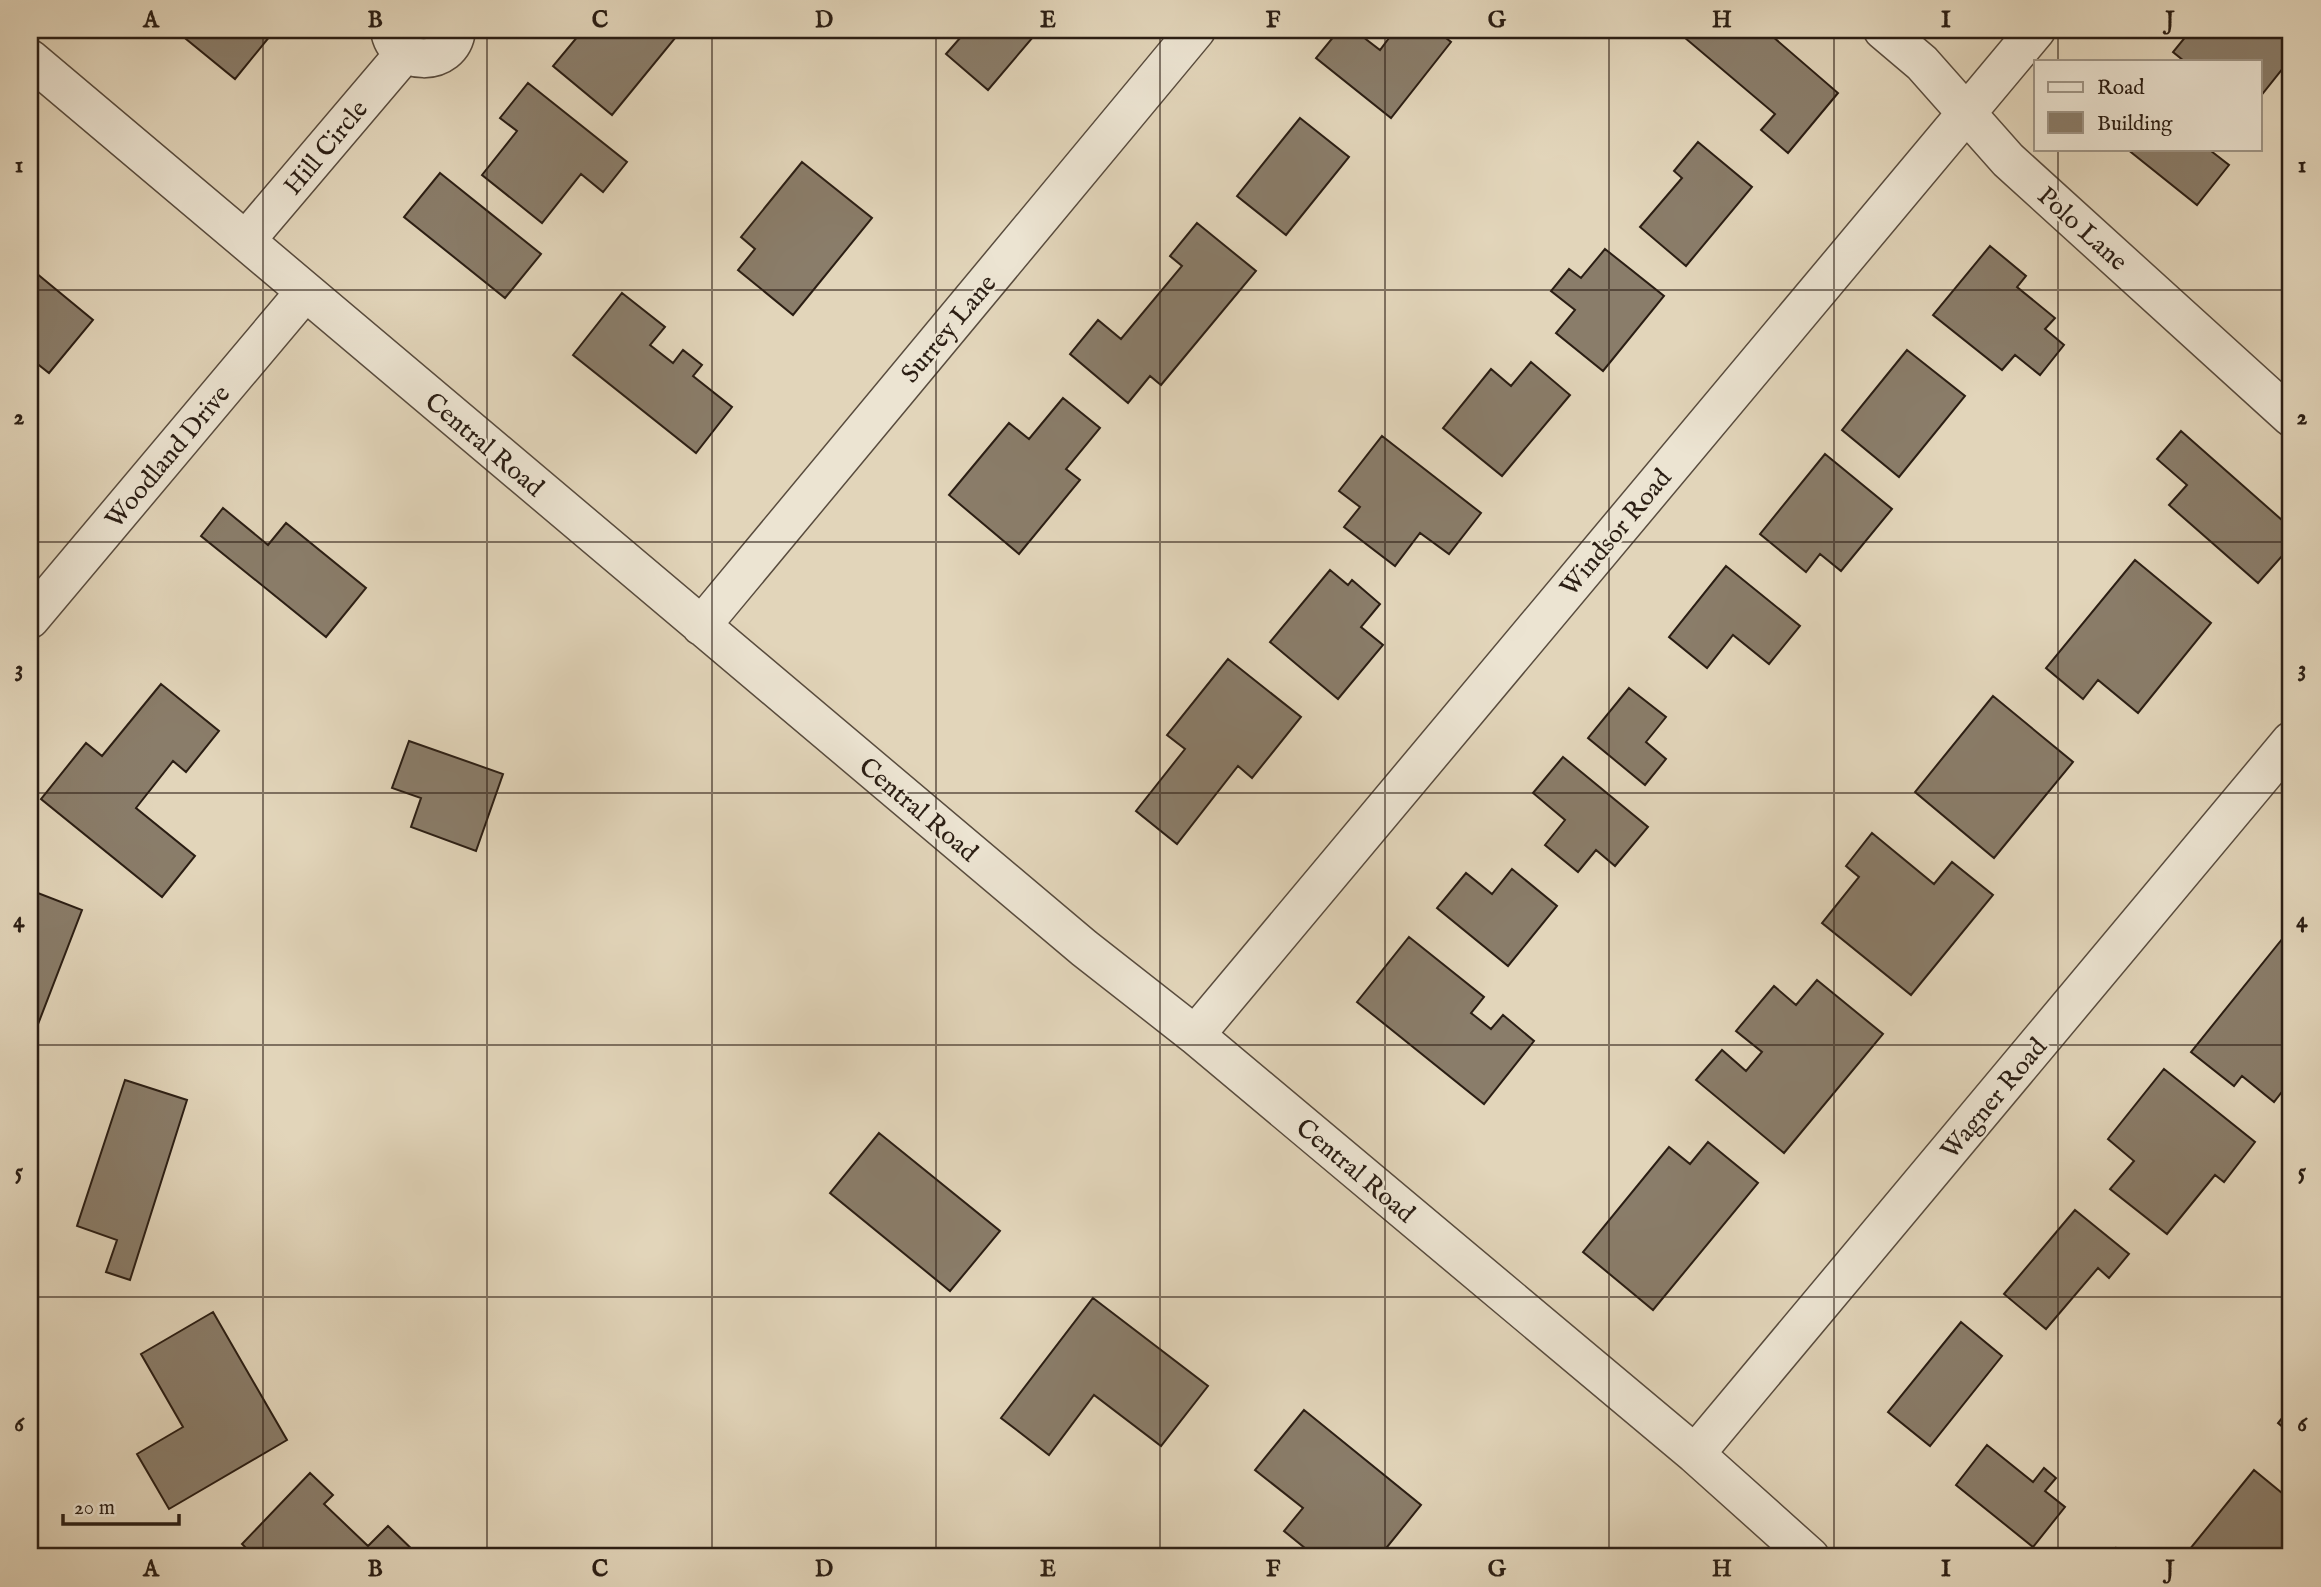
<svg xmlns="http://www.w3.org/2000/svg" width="2321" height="1587" font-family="'IM FELL English',serif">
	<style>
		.building { fill: #8a7d6a; stroke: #2b1e14; stroke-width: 2 }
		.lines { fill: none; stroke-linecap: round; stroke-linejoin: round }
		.minor-casing { stroke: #594c3e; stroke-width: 41 }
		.minor { stroke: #ece4d2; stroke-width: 38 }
		.grid { fill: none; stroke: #2b1e14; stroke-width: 2; stroke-opacity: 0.55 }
		.labels { text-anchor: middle; stroke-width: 5; stroke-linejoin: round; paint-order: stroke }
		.street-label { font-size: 26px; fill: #2b1e14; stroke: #ece4d2 }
		.neatline { fill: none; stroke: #2b1e14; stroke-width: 2.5 }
		.grid-label { font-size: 23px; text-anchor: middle; font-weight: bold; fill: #2b1e14 }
	</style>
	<rect width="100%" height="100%" fill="#e2d5ba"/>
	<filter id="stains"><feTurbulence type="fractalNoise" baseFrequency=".00286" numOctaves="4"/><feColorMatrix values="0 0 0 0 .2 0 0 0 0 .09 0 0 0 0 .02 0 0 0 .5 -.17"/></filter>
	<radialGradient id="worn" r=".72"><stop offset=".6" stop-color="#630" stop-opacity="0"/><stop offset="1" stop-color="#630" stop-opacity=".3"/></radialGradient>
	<path class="building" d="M 175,30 L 275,30 L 235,79 Z
		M 583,30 L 667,30 L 676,37 L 612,115 L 553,66 Z
		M 967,30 L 1039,30 L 988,90 L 946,54 Z
		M 1339,30 L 1354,30 L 1380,50 L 1395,30 L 1436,30 L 1451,42 L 1391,118 L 1316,58 Z
		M 1680,30 L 1765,30 L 1838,93 L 1788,153 L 1761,130 L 1775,114 L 1678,32 Z
		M 2191,30 L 2291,30 L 2291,58 L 2260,97 L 2260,61 L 2184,61 L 2173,52 Z
		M 528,83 L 627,162 L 603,192 L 581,174 L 542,223 L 482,175 L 517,131 L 500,118 Z
		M 1300,118 L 1349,157 L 1286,235 L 1237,196 Z
		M 1698,142 L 1752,187 L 1686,266 L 1640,227 L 1682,178 L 1674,171 Z
		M 2127,149 L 2213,149 L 2211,151 L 2229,165 L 2197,205 Z
		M 802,162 L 872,218 L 793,315 L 738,270 L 755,249 L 741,237 Z
		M 440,173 L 541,254 L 505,298 L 404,217 Z
		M 1197,223 L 1256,271 L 1161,385 L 1150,376 L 1128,403 L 1070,354 L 1098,320 L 1121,339 L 1182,266 L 1170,256 Z
		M 1990,246 L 2026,276 L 2017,287 L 2055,318 L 2045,329 L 2064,345 L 2040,375 L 2015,355 L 2002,370 L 1933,315 Z
		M 1605,249 L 1664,296 L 1603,371 L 1556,333 L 1575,310 L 1551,291 L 1569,269 L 1581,278 Z
		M 30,268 L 93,320 L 49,373 L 30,358 Z
		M 622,293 L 665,327 L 650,345 L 673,363 L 683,350 L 702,365 L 693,376 L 732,407 L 696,453 L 573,355 Z
		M 1907,350 L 1965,396 L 1899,477 L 1842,430 Z
		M 1531,362 L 1570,395 L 1502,476 L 1443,428 L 1491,369 L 1511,386 Z
		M 1063,398 L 1100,428 L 1066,469 L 1080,480 L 1019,554 L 949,495 L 1009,423 L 1029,439 Z
		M 2181,431 L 2291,528 L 2291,546 L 2258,583 L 2169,505 L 2187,485 L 2157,459 Z
		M 1382,436 L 1481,513 L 1449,554 L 1420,533 L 1395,566 L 1344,527 L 1360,507 L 1339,491 Z
		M 1825,454 L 1892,509 L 1841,571 L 1820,554 L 1806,572 L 1760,534 Z
		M 223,508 L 268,545 L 286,523 L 366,588 L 326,637 L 201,536 Z
		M 2135,560 L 2211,623 L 2138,713 L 2098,680 L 2083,699 L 2046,668 Z
		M 1726,566 L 1800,626 L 1769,664 L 1733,635 L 1707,668 L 1669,637 Z
		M 1330,570 L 1348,585 L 1352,580 L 1380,604 L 1361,627 L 1383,645 L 1338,699 L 1270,642 Z
		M 1228,659 L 1301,717 L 1252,778 L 1238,766 L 1177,844 L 1136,811 L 1185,749 L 1167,735 Z
		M 161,684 L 219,731 L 186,772 L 173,761 L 136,808 L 195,856 L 162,897 L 41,799 L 86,743 L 102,756 Z
		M 1629,688 L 1666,717 L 1646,742 L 1666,759 L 1645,785 L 1588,738 Z
		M 1993,696 L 2073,762 L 1994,858 L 1915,792 Z
		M 409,741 L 503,774 L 476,851 L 411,827 L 421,798 L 392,788 Z
		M 1563,757 L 1648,827 L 1615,866 L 1596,850 L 1578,872 L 1545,845 L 1565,820 L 1533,793 Z
		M 1872,833 L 1934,884 L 1952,862 L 1993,895 L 1911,995 L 1822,923 L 1859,877 L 1846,866 Z
		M 1512,869 L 1557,906 L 1508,966 L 1437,908 L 1466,873 L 1492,894 Z
		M 30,890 L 82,910 L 30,1045 Z
		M 2291,928 L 2291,1080 L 2274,1102 L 2242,1076 L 2234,1086 L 2191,1052 Z
		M 1409,937 L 1484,997 L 1471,1013 L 1491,1029 L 1503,1015 L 1534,1041 L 1484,1104 L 1357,1002 Z
		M 1817,980 L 1883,1034 L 1784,1153 L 1696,1080 L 1722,1050 L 1746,1071 L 1762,1052 L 1736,1031 L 1774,986 L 1796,1005 Z
		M 2164,1069 L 2255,1142 L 2224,1182 L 2215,1175 L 2167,1234 L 2110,1189 L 2134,1161 L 2108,1139 Z
		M 125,1080 L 187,1100 L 130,1280 L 106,1272 L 117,1240 L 77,1226 Z
		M 879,1133 L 1000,1231 L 950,1291 L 830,1193 Z
		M 1708,1142 L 1758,1183 L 1653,1310 L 1583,1252 L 1669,1147 L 1690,1164 Z
		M 2075,1210 L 2129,1254 L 2109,1278 L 2098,1268 L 2046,1329 L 2004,1294 Z
		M 1093,1298 L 1208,1386 L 1161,1446 L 1094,1395 L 1049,1455 L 1001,1418 Z
		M 213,1312 L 287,1440 L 169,1509 L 137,1454 L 183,1427 L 141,1354 Z
		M 1961,1322 L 2002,1356 L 1930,1446 L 1888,1412 Z
		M 2291,1407 L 2291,1434 L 2278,1423 Z
		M 1304,1410 L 1421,1505 L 1379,1557 L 1316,1557 L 1284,1531 L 1303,1508 L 1255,1470 Z
		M 1987,1445 L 2033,1482 L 2044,1468 L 2056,1478 L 2045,1491 L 2065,1507 L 2033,1547 L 1956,1485 Z
		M 2254,1470 L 2282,1493 L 2291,1482 L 2291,1557 L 2188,1557 L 2185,1555 Z
		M 310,1473 L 333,1495 L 324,1504 L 368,1546 L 388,1526 L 420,1557 L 255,1557 L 242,1544 Z
		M 2116,1548 L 2127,1557 L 2108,1557 Z"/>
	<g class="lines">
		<g class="minor-casing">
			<path id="minor" d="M 390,30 C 395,67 452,68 456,30
				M 1883,30 L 1922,63 L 2008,160 L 2291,417
				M 30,59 L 1084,948 L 1195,1035 L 1695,1454 L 1810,1557
				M 246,240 L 404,54
				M 30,619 L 305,292
				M 701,626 L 1196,30
				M 1195,1035 L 2036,30
				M 1695,1454 L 2291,741"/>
		</g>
		<use href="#minor" class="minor"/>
	</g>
	<path class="grid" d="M 263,30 L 263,1557M 487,30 L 487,1557M 712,30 L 712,1557M 936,30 L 936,1557M 1160,30 L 1160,1557M 1385,30 L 1385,1557M 1609,30 L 1609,1557M 1834,30 L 1834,1557M 2058,30 L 2058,61M 2058,149 L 2058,1557M 30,290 L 2291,290M 30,542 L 2291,542M 30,793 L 2291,793M 30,1045 L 2291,1045M 30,1297 L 2291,1297"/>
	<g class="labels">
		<g class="street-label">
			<text transform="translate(325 147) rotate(-50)" y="9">Hill Circle</text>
			<text transform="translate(2083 228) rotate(42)" y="9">Polo Lane</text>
			<text transform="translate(948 328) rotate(-50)" y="9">Surrey Lane</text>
			<text transform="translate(485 444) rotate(40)" y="9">Central Road</text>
			<text transform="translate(167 456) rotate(-50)" y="9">Woodland Drive</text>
			<text transform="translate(1615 532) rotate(-50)" y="9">Windsor Road</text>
			<text transform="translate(919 809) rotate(40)" y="9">Central Road</text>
			<text transform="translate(1993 1098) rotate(-50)" y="9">Wagner Road</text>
			<text transform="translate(1356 1170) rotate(40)" y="9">Central Road</text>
		</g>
	</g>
	<rect width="2321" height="1587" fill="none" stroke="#e2d5ba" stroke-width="77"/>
	<rect x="2034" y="60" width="228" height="91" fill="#ece4d2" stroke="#9f9586" stroke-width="2"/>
	<rect x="2048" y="82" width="35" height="10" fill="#ece4d2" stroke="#9f9586" stroke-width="2"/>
	<text x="2097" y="94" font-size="21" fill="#2b1e14">Road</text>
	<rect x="2048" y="112" width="35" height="21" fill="#8a7d6a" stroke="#9f9586" stroke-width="2"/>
	<text x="2097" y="130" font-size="21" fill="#2b1e14">Building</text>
	<path d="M63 1514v10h116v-10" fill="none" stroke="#2b1e14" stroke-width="3.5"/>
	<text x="74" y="1514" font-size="21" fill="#2b1e14" stroke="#ece4d2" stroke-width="5" paint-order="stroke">20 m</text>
	<rect x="38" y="38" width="2244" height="1510" class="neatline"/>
	<g class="grid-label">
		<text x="151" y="27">A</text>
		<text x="375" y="27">B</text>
		<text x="600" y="27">C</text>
		<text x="824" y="27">D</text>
		<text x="1048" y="27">E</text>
		<text x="1273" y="27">F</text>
		<text x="1497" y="27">G</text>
		<text x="1722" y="27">H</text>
		<text x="1946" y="27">I</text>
		<text x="2170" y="27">J</text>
		<text x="19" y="172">1</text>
		<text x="2302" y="172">1</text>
		<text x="19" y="424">2</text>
		<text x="2302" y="424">2</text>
		<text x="19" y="676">3</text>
		<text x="2302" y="676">3</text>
		<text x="19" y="927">4</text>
		<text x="2302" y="927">4</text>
		<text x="19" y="1179">5</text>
		<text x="2302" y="1179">5</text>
		<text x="19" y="1431">6</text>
		<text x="2302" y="1431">6</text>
		<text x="151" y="1576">A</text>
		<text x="375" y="1576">B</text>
		<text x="600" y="1576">C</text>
		<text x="824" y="1576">D</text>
		<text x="1048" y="1576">E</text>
		<text x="1273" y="1576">F</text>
		<text x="1497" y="1576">G</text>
		<text x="1722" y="1576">H</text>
		<text x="1946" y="1576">I</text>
		<text x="2170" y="1576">J</text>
	</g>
	<rect width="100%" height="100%" filter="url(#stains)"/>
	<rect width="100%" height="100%" fill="url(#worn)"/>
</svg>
